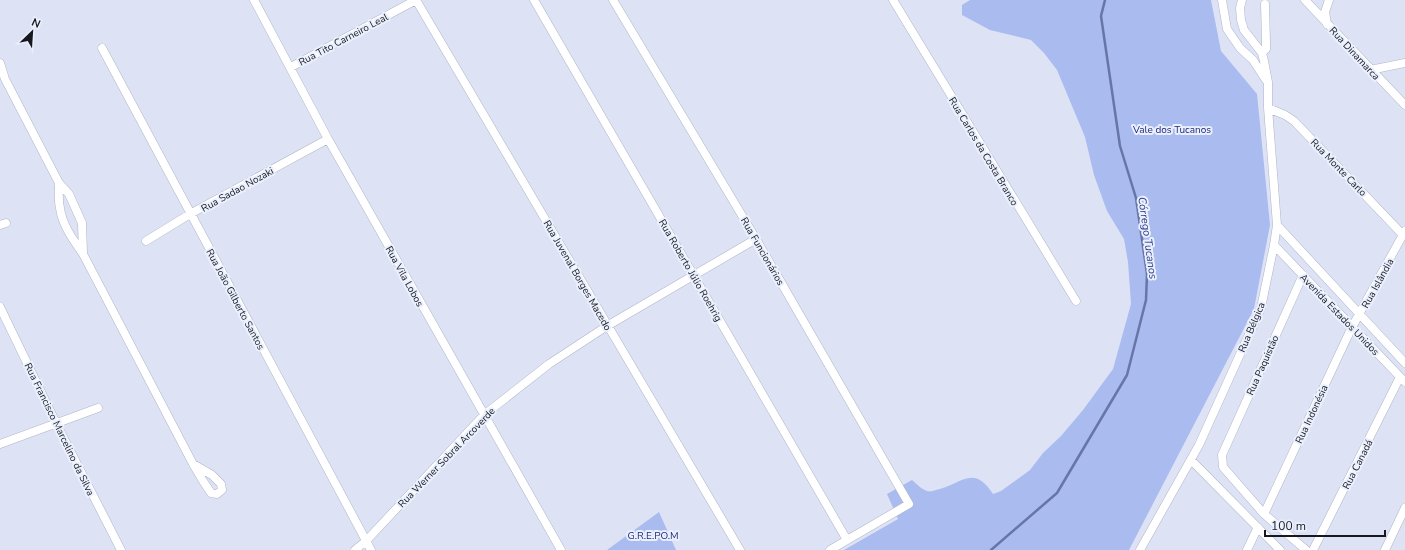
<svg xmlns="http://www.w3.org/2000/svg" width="1405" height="550" font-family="'Nunito Sans',sans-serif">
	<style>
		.green { fill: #aabbef }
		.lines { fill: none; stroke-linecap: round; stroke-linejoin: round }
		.stream { stroke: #6776a7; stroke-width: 2.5 }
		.minor-casing { stroke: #afb5c6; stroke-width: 9 }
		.minor { stroke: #fff; stroke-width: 8 }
		.labels { text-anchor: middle; stroke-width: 4; stroke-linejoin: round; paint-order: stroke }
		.street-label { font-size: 10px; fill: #17191f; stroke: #ebf0fe }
		.park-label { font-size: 10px; fill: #1e2a77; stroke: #ebf0fe }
		.water-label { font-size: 11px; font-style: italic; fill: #293886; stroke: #ebf0fe }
	</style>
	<rect width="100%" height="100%" fill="#dde3f5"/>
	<path class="green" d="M 970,0 L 1211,0 L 1221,51 L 1257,94 L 1270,225 L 1254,309 L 1129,550 L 844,550 L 898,519 L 887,494 L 912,480 C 917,484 921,489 927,491 C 930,492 933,491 936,490 C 961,485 973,463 993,494 L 1001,491 L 1030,470 L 1043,453 L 1061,436 L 1083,410 L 1113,369 L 1131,304 L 1128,262 L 1124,239 L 1107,211 L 1094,175 L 1085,137 L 1057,70 L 1044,53 L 1031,40 L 990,30 L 962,15 L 962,5 Z
		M 659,512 L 676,550 L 607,550 Z"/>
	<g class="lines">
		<path class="stream" d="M 991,550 L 1057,493 L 1127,375 L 1146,300 L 1147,274 L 1136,198 L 1120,146 L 1101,16 L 1105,0"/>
		<g class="minor-casing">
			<path id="minor" d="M 254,0 L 328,139 L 561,550
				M 416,0 L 740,550
				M 534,0 L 847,540
				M 613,0 L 756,239 L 909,504 L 830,550
				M 893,0 L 1076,301
				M 1222,0 L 1227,29 L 1240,48 L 1253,60 L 1266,80
				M 1305,0 L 1405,105
				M 1327,24 L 1325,12 L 1329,0
				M 102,48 L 371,550
				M 1262,53 L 1266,49 L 1266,43 L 1265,4
				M 0,63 L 5,79 L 59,183 L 69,194 L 82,223 L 83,253
				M 291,67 L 416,0
				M 1370,70 L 1405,63
				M 1268,108 L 1285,115 L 1294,121 L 1403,235
				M 59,183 C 59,191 58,200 60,208 C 62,225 74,241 83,254 L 193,464 L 203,481 L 211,493 L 217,494 L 222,490 L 221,484 L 212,475 L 193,464
				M 0,225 L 6,223
				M 1277,225 L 1405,363
				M 146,241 L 190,214 L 328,139
				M 1274,245 L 1405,382
				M 1303,275 L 1222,455 L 1223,467 L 1264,514 L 1306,550
				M 0,307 L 56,423 L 121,550
				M 0,444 L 98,408
				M 1191,460 L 1280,550
				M 1264,514 L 1352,327 L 1405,231
				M 355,550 L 366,541 L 484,415 L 549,364 L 607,326 L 756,239
				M 1140,550 L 1199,445 L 1261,308 L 1274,245 L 1277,225 L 1268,108 L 1268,82 L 1264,61 L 1262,53 L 1244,30 L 1241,20 L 1240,8 L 1242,0
				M 1247,550 L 1258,527
				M 1313,550 L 1400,377
				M 1385,550 L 1405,508"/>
		</g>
		<use href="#minor" class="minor"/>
	</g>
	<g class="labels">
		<g class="street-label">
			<text transform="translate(343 39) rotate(-28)" y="4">Rua Tito Carneiro Leal</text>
			<text transform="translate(1355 53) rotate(47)" y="4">Rua Dinamarca</text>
			<text transform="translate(984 151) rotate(59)" y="4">Rua Carlos da Costa Branco</text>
			<text transform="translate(1339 167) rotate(46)" y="4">Rua Monte Carlo</text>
			<text transform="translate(237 189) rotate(-29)" y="4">Rua Sadao Nozaki</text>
			<text transform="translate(763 251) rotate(60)" y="4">Rua Funcionários</text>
			<text transform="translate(691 270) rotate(60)" y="4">Rua Roberto Júlio Roehrig</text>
			<text transform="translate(578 275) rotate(60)" y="4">Rua Juvenal Borges Macedo</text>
			<text transform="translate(405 276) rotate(61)" y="4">Rua Vila Lobos</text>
			<text transform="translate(1377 283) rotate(-61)" y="4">Rua Islândia</text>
			<text transform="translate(236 299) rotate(62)" y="4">Rua João Gilberto Santos</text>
			<text transform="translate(1340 314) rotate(46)" y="4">Avenida Estados Unidos</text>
			<text transform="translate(1251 327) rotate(-67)" y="4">Rua Bélgica</text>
			<text transform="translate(1262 365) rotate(-66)" y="4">Rua Paquistão</text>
			<text transform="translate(1311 414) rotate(-65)" y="4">Rua Indonésia</text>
			<text transform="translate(60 429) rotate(64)" y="4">Rua Francisco Marcelino da Silva</text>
			<text transform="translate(446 457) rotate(-46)" y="4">Rua Werner Sobral Arcoverde</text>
			<text transform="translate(1357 464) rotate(-63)" y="4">Rua Canadá</text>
		</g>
		<g class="park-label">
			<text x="1172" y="133">Vale dos Tucanos</text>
			<text x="653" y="539">G.R.E.PO.M</text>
		</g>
		<g class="water-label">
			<text transform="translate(1148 238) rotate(82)" y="4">Córrego Tucanos</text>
		</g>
	</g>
	<g transform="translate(32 32) rotate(25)" stroke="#ebf0fe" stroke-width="3" paint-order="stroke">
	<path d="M0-3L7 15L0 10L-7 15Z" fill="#17191f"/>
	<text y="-6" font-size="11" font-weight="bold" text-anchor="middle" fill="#17191f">N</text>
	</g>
	<path d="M1265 530v6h120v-6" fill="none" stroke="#17191f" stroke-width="2"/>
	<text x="1271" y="530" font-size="12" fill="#17191f" stroke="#ebf0fe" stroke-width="3" paint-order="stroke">100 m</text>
</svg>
